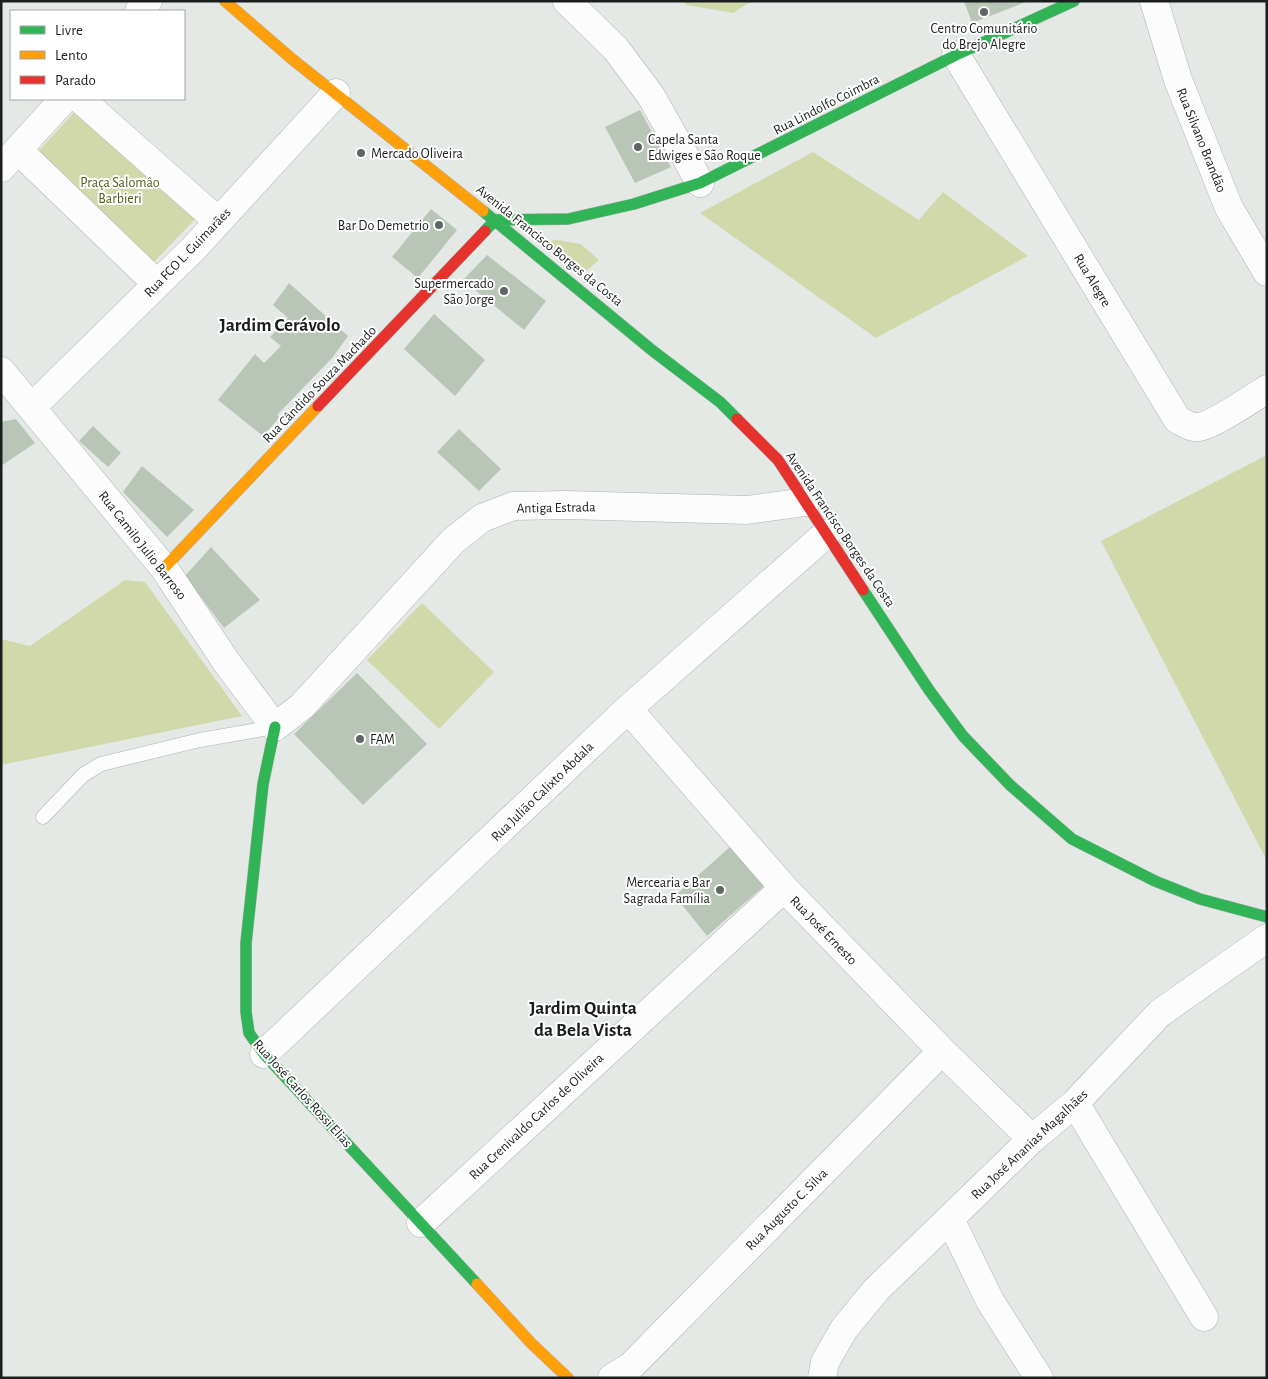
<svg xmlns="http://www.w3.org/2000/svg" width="1268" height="1379" font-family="'Alegreya Sans',sans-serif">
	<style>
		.green { fill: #d1d9ab }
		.building { fill: #b9c5b6 }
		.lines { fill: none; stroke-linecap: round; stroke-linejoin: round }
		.lane-casing { stroke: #afb3b1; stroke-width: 15 }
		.street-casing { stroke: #afb3b1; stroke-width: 29 }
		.fast-casing { stroke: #afb3b1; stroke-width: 12 }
		.slow-casing { stroke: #afb3b1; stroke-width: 12 }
		.jam-casing { stroke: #afb3b1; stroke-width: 12 }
		.lane { stroke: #fbfcfb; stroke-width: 14 }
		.street { stroke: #fbfcfb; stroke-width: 28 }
		.fast { stroke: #30b455; stroke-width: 11 }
		.slow { stroke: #ff9f0a; stroke-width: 11 }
		.jam { stroke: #e5322d; stroke-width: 11 }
		.poi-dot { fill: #616563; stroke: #fff; stroke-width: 2 }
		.labels { text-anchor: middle; stroke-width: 4; stroke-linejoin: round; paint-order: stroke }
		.poi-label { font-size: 14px; fill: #1a1e1c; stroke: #fff; text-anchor: start }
		.street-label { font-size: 14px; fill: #1a1e1c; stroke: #fff }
		.park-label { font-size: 14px; fill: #565c18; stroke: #fff }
		.district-label { font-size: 19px; font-weight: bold; fill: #1a1e1c; stroke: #fff }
	</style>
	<rect width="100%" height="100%" fill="#e4e9e6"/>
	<path class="green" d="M 682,1 L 752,1 L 733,13 L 687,5 Z
		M 78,108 L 196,218 L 152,264 L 35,155 Z
		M 813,152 L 919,220 L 943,192 L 1028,256 L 876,338 L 700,213 Z
		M 556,240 L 581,244 L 599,260 L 584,273 L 546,242 Z
		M 1267,455 L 1267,859 L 1266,859 L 1101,541 Z
		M 125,580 L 145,582 L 242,716 L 1,765 L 1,639 L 30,646 Z
		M 422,603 L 494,672 L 439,729 L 367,660 Z"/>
	<path class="building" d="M 964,1 L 1028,1 L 972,23 Z
		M 640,110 L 671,167 L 635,183 L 605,127 Z
		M 431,209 L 457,230 L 418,278 L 392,257 Z
		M 487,255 L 546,301 L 524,330 L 463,280 Z
		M 289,283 L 348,336 L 332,358 L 277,415 L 280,417 L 263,436 L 218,400 L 255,354 L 264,363 L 281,346 L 270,337 L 288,318 L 273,305 Z
		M 434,314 L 485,360 L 455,396 L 404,349 Z
		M 16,419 L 35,443 L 1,466 L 1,422 Z
		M 93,426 L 121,453 L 108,467 L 79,441 Z
		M 459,429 L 501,469 L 479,491 L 437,452 Z
		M 142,466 L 194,510 L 167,537 L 123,492 Z
		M 211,547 L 260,600 L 224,628 L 185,576 Z
		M 357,673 L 427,744 L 363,805 L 294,734 Z
		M 731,846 L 765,885 L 707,936 L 675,896 Z"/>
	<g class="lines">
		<g class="lane-casing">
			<path id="lane" d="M 43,817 L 83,775 L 101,764 L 200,740 L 275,727"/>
		</g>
		<g class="street-casing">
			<path id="street" d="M 567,1 L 616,49 L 651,96 L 700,183
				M 1154,1 L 1178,80 L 1229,208 L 1267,272
				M 139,11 L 148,1
				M 956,55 L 1177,419 C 1184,423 1190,428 1199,427 C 1213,425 1253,398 1267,389
				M 80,99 L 218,221
				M 18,150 L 157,284
				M 1,168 L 64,99
				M 1,371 L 164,568 L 227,663 L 275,727 L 302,706 L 453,541 L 482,518 L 513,506 L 565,505 L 747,510 L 806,502
				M 33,406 L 195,247 L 336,93
				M 628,709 L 784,888 L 942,1051 L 1032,1139
				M 264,1054 L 628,709 L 826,534
				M 1075,1103 L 1204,1317
				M 950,1219 L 990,1301 L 1039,1378
				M 421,1223 L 784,888
				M 612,1378 L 630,1367 L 942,1051
				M 822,1378 L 825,1362 L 844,1329 L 876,1290 L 1032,1139 L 1075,1103 L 1160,1013 L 1267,938"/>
		</g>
		<g class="fast-casing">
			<path id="fast" d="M 483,211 L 653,351 L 720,402 L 737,419
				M 485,231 L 495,220 L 568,219 L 634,204 L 700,183 L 956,55 L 1074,1
				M 863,590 L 929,690 L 963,736 L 1010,785 L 1072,839 L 1155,881 L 1200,899 L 1267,917
				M 275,727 L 263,784 L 246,943 L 246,1012 L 249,1033 L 264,1054 L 477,1284"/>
		</g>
		<g class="slow-casing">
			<path id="slow" d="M 225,1 L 292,59 L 483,211
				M 164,568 L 318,406
				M 477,1284 L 531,1343 L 568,1378"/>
		</g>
		<g class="jam-casing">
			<path id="jam" d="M 318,406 L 485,231
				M 737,419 L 778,460 L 863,590"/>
		</g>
		<use href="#lane" class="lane"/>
		<use href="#street" class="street"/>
		<use href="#fast" class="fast"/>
		<use href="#slow" class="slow"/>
		<use href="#jam" class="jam"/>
	</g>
	<g class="poi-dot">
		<circle cx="984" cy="12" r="5"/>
		<circle cx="638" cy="147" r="5"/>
		<circle cx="361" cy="153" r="5"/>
		<circle cx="439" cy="225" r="5"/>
		<circle cx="504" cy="291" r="5"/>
		<circle cx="360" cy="739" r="5"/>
		<circle cx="720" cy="890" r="5"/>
	</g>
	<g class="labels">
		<g class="poi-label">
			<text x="984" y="33" text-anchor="middle">Centro Comunitário<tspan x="984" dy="16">do Brejo Alegre</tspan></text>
			<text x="648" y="144">Capela Santa<tspan x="648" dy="16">Edwiges e São Roque</tspan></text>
			<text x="371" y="158">Mercado Oliveira</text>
			<text x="429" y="230" text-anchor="end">Bar Do Demetrio</text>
			<text x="494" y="288" text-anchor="end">Supermercado<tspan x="494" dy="16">São Jorge</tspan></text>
			<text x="370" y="744">FAM</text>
			<text x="710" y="887" text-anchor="end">Mercearia e Bar<tspan x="710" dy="16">Sagrada Família</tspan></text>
		</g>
		<g class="street-label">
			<text transform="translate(826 104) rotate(-27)" y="5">Rua Lindolfo Coimbra</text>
			<text transform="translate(1202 140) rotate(68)" y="5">Rua Silvano Brandão</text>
			<text transform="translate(550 245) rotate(39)" y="5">Avenida Francisco Borges da Costa</text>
			<text transform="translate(187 252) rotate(-46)" y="5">Rua FCO L. Guimarães</text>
			<text transform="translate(1093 280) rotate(59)" y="5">Rua Alegre</text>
			<text transform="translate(319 384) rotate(-46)" y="5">Rua Cândido Souza Machado</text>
			<text transform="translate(556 507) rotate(-1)" y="5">Antiga Estrada</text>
			<text transform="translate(841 529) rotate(56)" y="5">Avenida Francisco Borges da Costa</text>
			<text transform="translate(143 545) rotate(52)" y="5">Rua Camilo Julio Barroso</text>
			<text transform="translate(542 791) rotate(-44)" y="5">Rua Julião Calixto Abdala</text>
			<text transform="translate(824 930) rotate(46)" y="5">Rua José Ernesto</text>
			<text transform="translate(303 1093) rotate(48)" y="5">Rua José Carlos Rossi Elias</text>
			<text transform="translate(536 1116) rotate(-43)" y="5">Rua Crenivaldo Carlos de Oliveira</text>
			<text transform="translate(1029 1144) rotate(-43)" y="5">Rua José Ananias Magalhães</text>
			<text transform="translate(786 1209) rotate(-45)" y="5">Rua Augusto C. Silva</text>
		</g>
		<g class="park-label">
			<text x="120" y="187">Praça Salomâo<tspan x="120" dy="16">Barbieri</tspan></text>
		</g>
		<g class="district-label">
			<text x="280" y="331">Jardim Cerávolo</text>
			<text x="583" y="1014">Jardim Quinta<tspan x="583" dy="22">da Bela Vista</tspan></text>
		</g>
	</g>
	<rect width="1268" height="1379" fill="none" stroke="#1a1e1c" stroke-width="5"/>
	<rect x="10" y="10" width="175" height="90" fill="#ffffff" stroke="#a3a5a4"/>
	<rect x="20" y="26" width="25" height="8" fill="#30b455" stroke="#a3a5a4"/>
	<text x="55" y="35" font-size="15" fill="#1a1e1c">Livre</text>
	<rect x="20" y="51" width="25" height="8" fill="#ff9f0a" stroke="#a3a5a4"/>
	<text x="55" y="60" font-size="15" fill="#1a1e1c">Lento</text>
	<rect x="20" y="76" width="25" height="8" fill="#e5322d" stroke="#a3a5a4"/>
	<text x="55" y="85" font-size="15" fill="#1a1e1c">Parado</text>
</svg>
